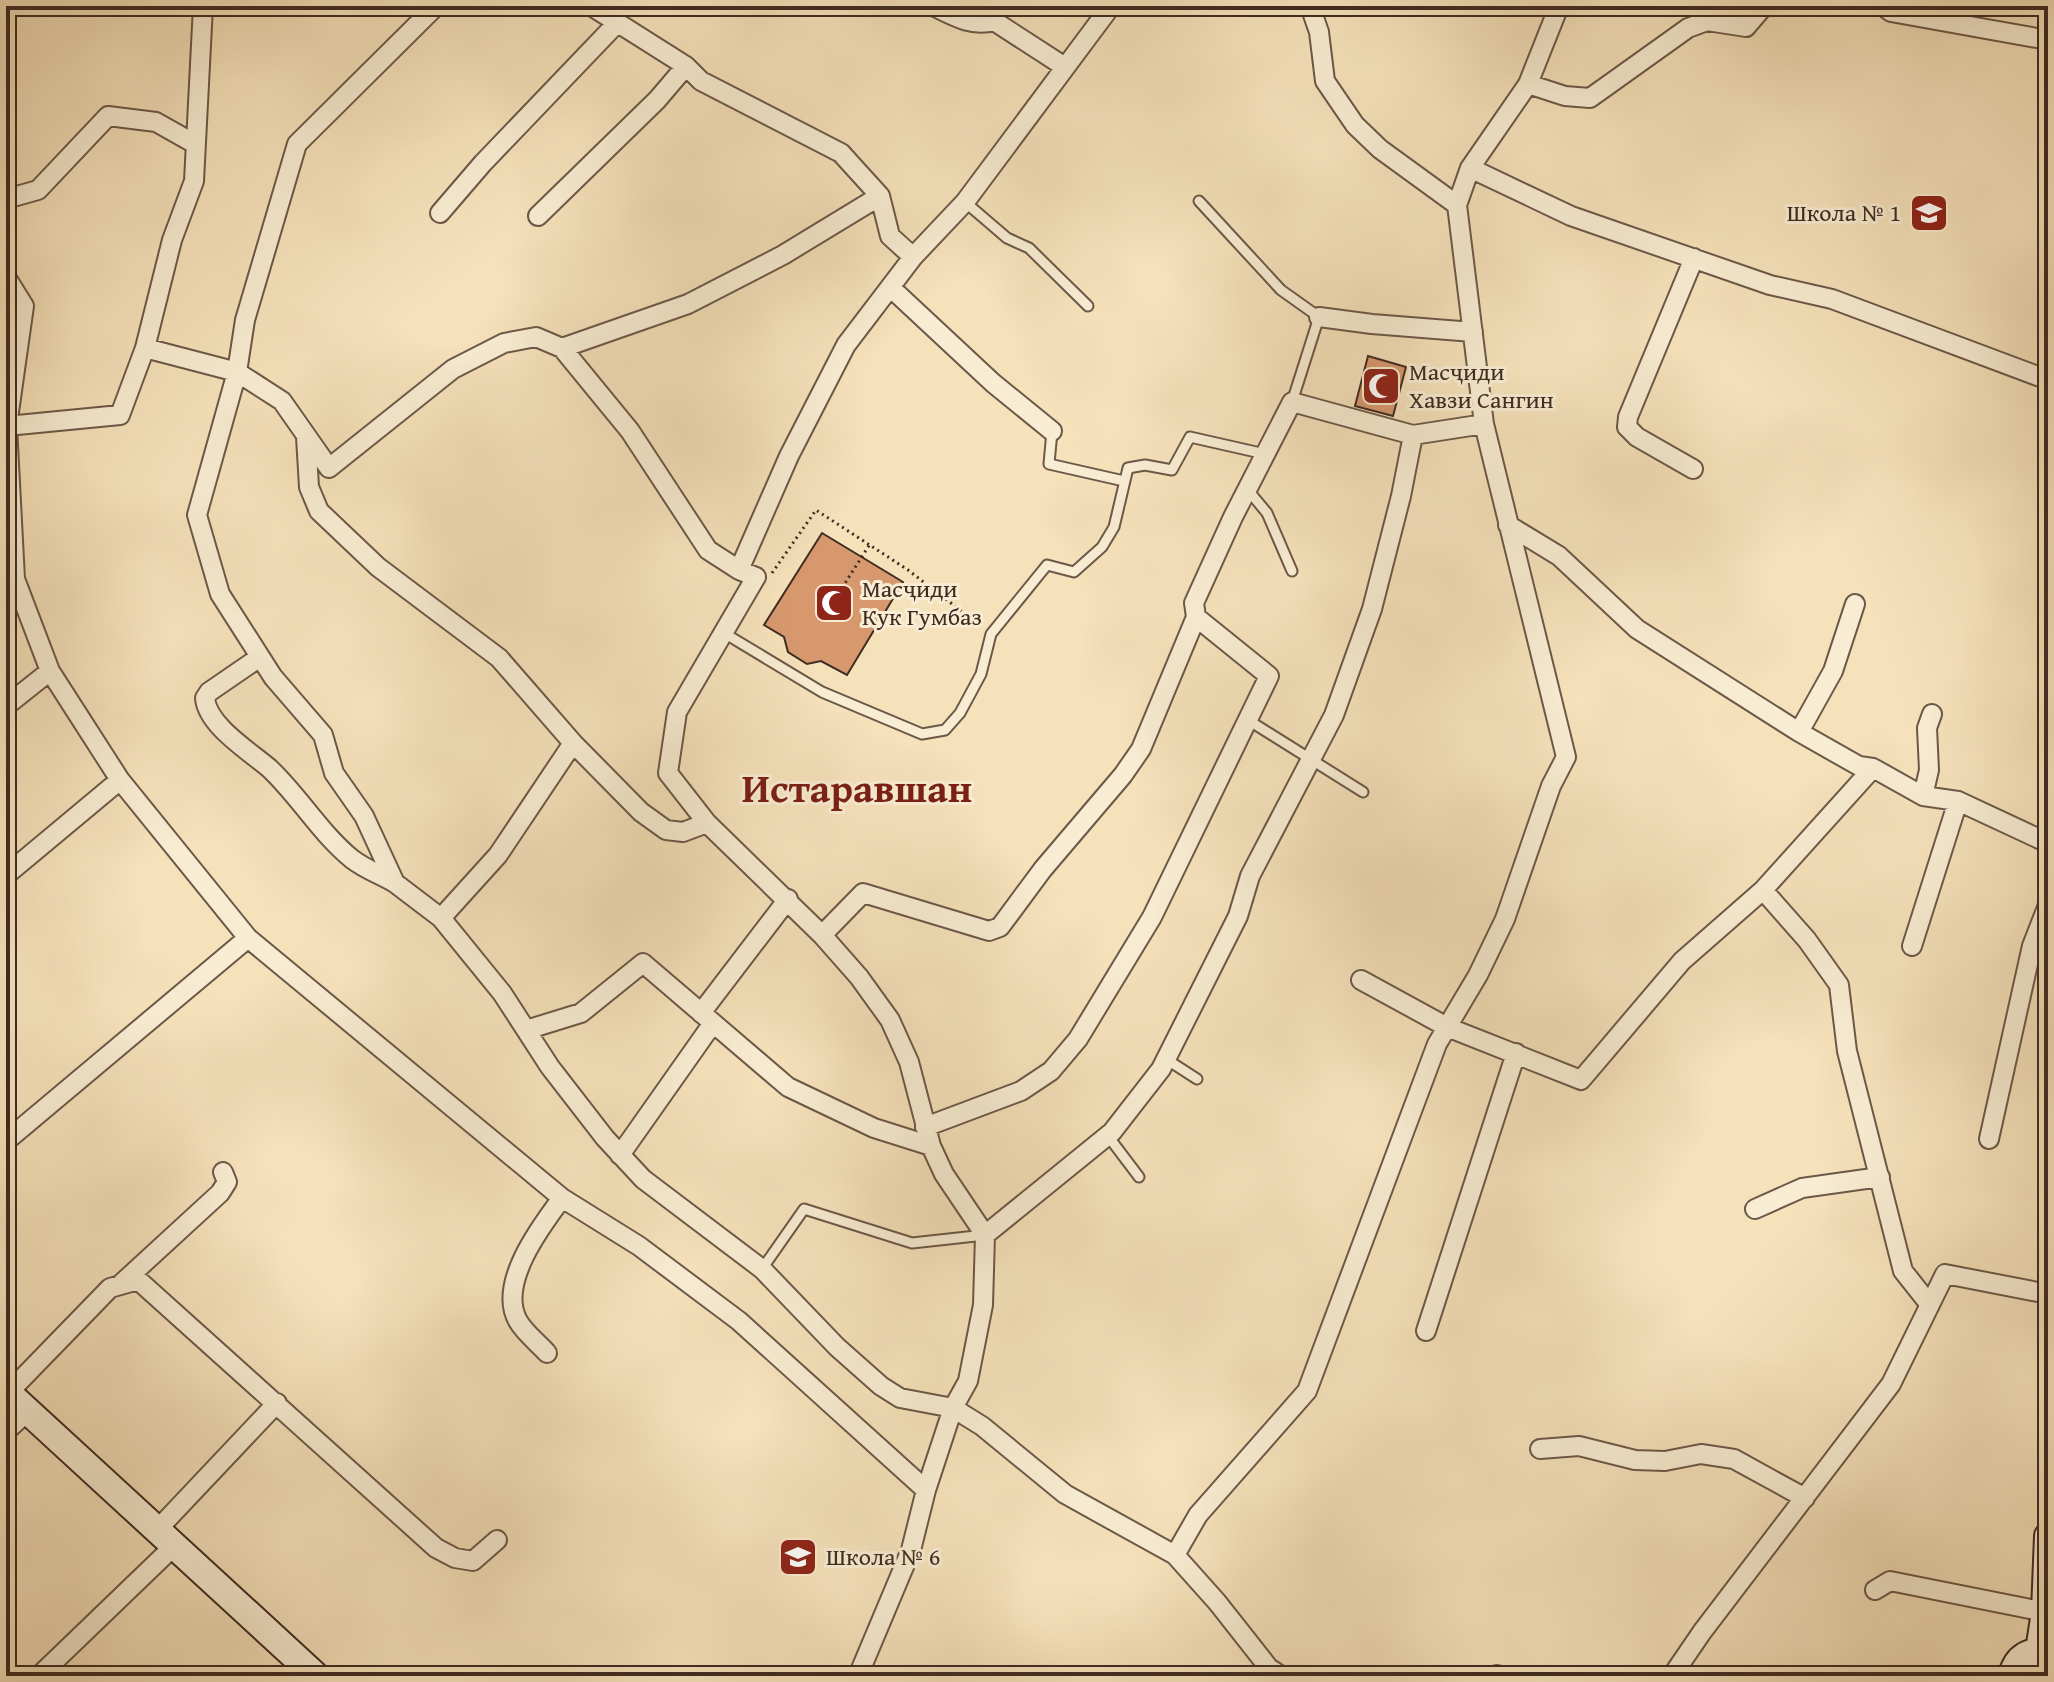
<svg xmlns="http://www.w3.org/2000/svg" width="2054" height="1682" font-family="'Gentium Book Plus',serif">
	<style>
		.building { fill: #d7986e; stroke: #3f2b22; stroke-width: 2 }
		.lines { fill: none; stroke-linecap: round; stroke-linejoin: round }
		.lane-casing { stroke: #6c5848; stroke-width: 13 }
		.street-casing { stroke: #6c5848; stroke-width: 22 }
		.secondary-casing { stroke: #3f2b22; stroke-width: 30 }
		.path { stroke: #3f2b22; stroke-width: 3; stroke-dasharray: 2 4; stroke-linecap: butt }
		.lane { stroke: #f8ecd2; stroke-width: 9 }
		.street { stroke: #f8ecd2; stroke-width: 18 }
		.secondary { stroke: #f8ecd2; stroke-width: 26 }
		.labels { text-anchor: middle; stroke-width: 6; stroke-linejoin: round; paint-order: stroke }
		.poi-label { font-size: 24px; fill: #3f2b22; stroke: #f8ecd2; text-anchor: start }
		.town-label { font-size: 40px; font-weight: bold; fill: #7a1f14; stroke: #f8ecd2 }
	</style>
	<rect width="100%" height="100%" fill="#f5e1ba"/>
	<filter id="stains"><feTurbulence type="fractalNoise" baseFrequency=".0025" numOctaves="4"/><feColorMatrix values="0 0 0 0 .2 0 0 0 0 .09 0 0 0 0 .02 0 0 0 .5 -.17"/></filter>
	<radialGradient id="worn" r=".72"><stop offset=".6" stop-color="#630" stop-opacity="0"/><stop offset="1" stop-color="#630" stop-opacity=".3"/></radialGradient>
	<path class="building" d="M 1368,356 L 1406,367 L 1393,416 L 1355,406 Z
		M 822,533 L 903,582 L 847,675 L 821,661 L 807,664 L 788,652 L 784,637 L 764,625 Z"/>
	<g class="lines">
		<g class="lane-casing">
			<path id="lane" d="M 1199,201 L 1281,290 L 1319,317 L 1292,402
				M 965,202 L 1007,238 L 1029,248 L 1088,306
				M 1052,431 L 1049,464 L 1124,481
				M 1247,489 L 1267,513 L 1292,571
				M 724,633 L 822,692 L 922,734 L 945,730 L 960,713 L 981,674 L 991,634 L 1047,565 L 1074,572 L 1102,547 L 1114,527 L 1128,468 L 1145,465 L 1172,470 L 1190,437 L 1265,454
				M 1248,720 L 1363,792
				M 1166,1059 L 1197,1079
				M 1108,1136 L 1139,1177
				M 762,1269 L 804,1209 L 912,1243 L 985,1235"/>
		</g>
		<g class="street-casing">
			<path id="street" d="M 436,6 L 297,144 L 245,320 L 237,372 L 197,515 L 220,594 L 273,677 L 323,735 L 334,773 L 364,816 L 395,883 L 441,918 L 502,993 L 550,1067 L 605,1138 L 643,1179 L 762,1269 L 837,1347 L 881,1386 L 900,1398 L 953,1408 L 982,1426 L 1065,1494 L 1175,1555 L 1217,1602 L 1269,1668 L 1281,1676
				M 591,6 L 686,66 L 701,81 L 841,153 L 880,196 L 890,236 L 913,257
				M 933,6 C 953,16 971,27 994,21
				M 991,6 L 994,21 L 1065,67
				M 1310,6 L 1319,32 L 1325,81 L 1355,125 L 1380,149 L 1457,205
				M 1883,6 L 1891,12 L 2048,40
				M 1528,84 L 1565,96 L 1590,98 L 1688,28 L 1707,21 L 1746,27 L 1764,6
				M 1470,168 L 1571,216 L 1770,285 L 1832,299 L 2043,378
				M 6,199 L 38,190 L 108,116 L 156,122 L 195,144
				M 440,213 L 483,163 L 618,22
				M 538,216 L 657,100 L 686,66
				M 6,277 L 24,306 L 7,426 L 15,579 L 7,581
				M 890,287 L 993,383 L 1052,431
				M 1319,317 L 1372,324 L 1473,332
				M 145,348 L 237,372 L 282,401 L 329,468 L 453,369 L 504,343 L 536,337 L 562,348 L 630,431 L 708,550 L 739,570 L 756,577 L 677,712 L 668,773 L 707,823 L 822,935 L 859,977 L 890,1020 L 909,1062 L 931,1146 L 944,1174 L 985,1235 L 983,1305 L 968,1381 L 953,1408 L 926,1490 L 911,1550 L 858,1676
				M 562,348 L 688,304 L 783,255 L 880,196
				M 7,426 L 120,415 L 145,348 L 172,240 L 194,181 L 203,6
				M 306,437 L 309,487 L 319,511 L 378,567 L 499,658 L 573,743 L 641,812 L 666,830 L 683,832 L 707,823
				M 1693,469 L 1637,437 L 1627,427 L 1628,417 L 1694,258
				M 1508,525 L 1559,556 L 1637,629 L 1799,732 L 1859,766 L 1873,768 L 1923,796 L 1958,801 L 2048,843
				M 739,570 L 789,456 L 846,345 L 913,257 L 965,202 L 1111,6
				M 15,579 L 50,671 L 120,780 L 248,938 L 562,1198 L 639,1246 L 739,1321 L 926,1490
				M 260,657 L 209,692 L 205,698 C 207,725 249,751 269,768 C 299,796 320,833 352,859 C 365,869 381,875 395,883
				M 6,706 L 50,671
				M 1799,732 L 1833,671 L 1855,604
				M 1923,796 L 1929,770 L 1927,728 L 1932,714
				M 6,875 L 120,780
				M 1763,890 L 1807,940 L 1839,985 L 1847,1051 L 1903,1271 L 1930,1305
				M 441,918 L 498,855 L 573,743
				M 822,935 L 863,893 L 989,931 L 1000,927 L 1043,869 L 1123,775 L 1141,749 L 1196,617 L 1194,603 L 1233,517 L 1292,402 L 1413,435 L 1484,424
				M 1912,946 L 1958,801
				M 1361,980 L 1447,1027 L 1581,1080 L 1682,961 L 1763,890 L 1873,768
				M 701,1013 L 788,899
				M 526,1030 L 581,1013 L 643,963 L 788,1087 L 874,1128 L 931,1146
				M 925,1127 L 1021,1091 L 1051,1071 L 1078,1039 L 1152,917 L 1269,676 L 1196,617
				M 1989,1139 L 2032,946 L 2048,905
				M 6,1141 L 248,938
				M 620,1155 L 713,1023
				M 1755,1209 L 1802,1188 L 1880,1177
				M 985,1235 L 1112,1132 L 1161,1069 L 1238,916 L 1250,876 L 1334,715 L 1372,609 L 1401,496 L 1413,435
				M 122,1283 L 220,1193 L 227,1182 L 223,1172
				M 1426,1331 L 1516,1053
				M 547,1353 C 538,1343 524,1332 518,1321 C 497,1284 541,1226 562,1198
				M 8,1393 L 110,1288 L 138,1280 L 436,1548 L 455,1558 L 473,1561 L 497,1540
				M 6,1431 L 27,1412
				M 1540,1449 L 1579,1446 L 1635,1460 L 1665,1461 L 1701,1454 L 1734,1459 L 1805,1498
				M 157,1530 L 277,1403
				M 1175,1555 L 1198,1515 L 1307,1391 L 1437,1044 L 1478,975 L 1505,919 L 1551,786 L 1566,757 L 1484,424 L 1457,205 L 1470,168 L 1528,84 L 1559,6
				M 1875,1590 L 1890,1581 L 2045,1612
				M 39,1676 L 173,1547
				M 1496,1676 L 1497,1675
				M 1672,1676 L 1702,1632 L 1891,1384 L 1945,1274 L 2048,1294"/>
		</g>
		<g class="secondary-casing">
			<path id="secondary" d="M 6,1391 L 316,1676
				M 2039,1651 L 2045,1612 L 2048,1536
				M 2012,1676 C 2016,1657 2030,1649 2048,1653"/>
		</g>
		<path class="path" d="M 772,573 L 816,510 L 908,570 L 982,627
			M 826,613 L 870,544"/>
		<use href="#lane" class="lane"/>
		<use href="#street" class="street"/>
		<use href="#secondary" class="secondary"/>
	</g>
	<defs>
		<g id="school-square" transform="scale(2)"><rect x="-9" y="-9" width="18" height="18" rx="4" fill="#8f2418" stroke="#f8ecd2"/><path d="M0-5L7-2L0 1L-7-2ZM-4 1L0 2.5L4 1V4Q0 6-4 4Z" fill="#fff"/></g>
		<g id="mosque-square" transform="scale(2)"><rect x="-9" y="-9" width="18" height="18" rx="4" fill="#8f2418" stroke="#f8ecd2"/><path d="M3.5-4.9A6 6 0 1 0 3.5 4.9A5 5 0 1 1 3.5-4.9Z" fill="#fff"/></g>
	</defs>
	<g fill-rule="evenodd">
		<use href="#school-square" x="1929" y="213"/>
		<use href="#mosque-square" x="1381" y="386"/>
		<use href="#mosque-square" x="834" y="603"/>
		<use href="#school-square" x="798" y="1557"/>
	</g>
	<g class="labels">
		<g class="poi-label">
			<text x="1901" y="221" text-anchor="end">Школа № 1</text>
			<text x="1409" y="380">Масҷиди<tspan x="1409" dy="28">Хавзи Сангин</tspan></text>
			<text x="862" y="597">Масҷиди<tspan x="862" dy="28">Кук Гумбаз</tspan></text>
			<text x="826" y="1565">Школа № 6</text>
		</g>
		<g class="town-label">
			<text x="857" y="802">Истаравшан</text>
		</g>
	</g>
	<rect width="2054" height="1682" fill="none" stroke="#f5e1ba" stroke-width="32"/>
	<rect x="8" y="8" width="2038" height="1666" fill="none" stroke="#3f2b22" stroke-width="4"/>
	<rect x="16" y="16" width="2022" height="1650" fill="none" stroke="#3f2b22" stroke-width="2"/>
	<rect width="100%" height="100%" filter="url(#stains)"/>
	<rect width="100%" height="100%" fill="url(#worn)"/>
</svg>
